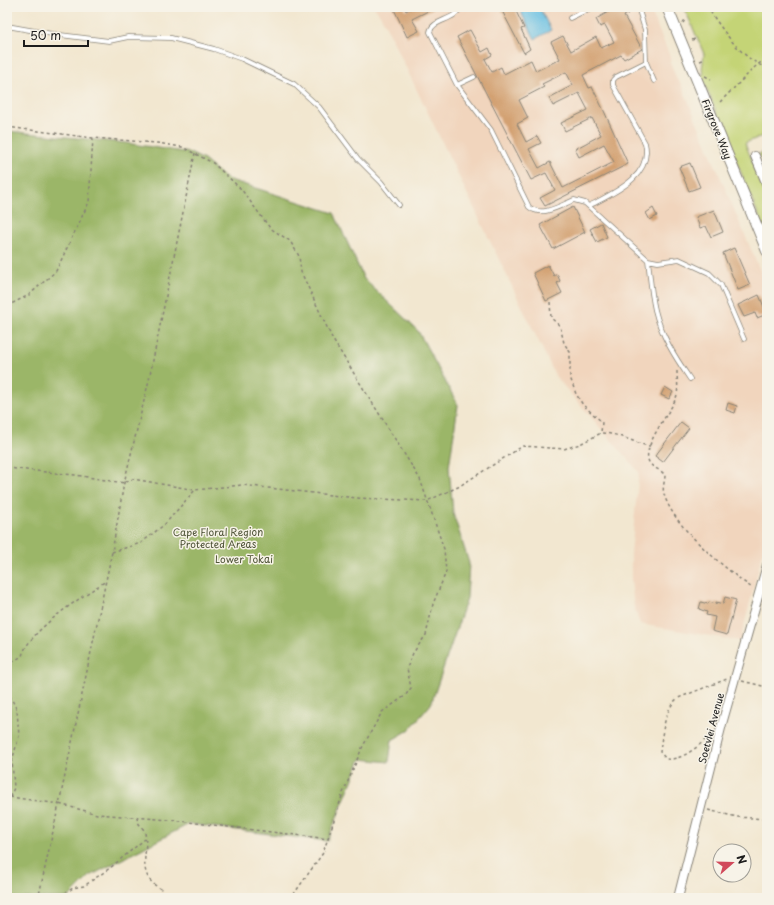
<svg xmlns="http://www.w3.org/2000/svg" width="774" height="905" font-family="'Playpen Sans',sans-serif">
	<style>
		.built { fill: #f1d5bd }
		.green { fill: #c4d476; stroke: #707849 }
		.forest { fill: #9bb667; stroke: #5c6942 }
		.water { fill: #65bee2; stroke: #406d7f }
		.building { fill: #d3a172; fill-rule: evenodd }
		.lines { fill: none; stroke-linecap: round; stroke-linejoin: round }
		.service-casing { stroke: #878276; stroke-width: 5.5 }
		.minor-casing { stroke: #878276; stroke-width: 10 }
		.tertiary-casing { stroke: #878276; stroke-width: 12 }
		.path { stroke: #878276; stroke-width: 1.5; stroke-dasharray: 3 3; stroke-linecap: butt }
		.service { stroke: #fff; stroke-width: 4 }
		.minor { stroke: #fff; stroke-width: 8 }
		.tertiary { stroke: #fff; stroke-width: 10 }
		.labels { text-anchor: middle; stroke-width: 3; stroke-linejoin: round; paint-order: stroke }
		.street-label { font-size: 10px; fill: #1c1c1c; stroke: #f7f3e8 }
		.park-label { font-size: 10px; fill: #4e5337; stroke: #f7f3e8 }
	</style>
	<rect width="100%" height="100%" fill="#f7f3e8"/>
	<filter id="ink" filterUnits="userSpaceOnUse"><feTurbulence type="fractalNoise" baseFrequency=".025" numOctaves="2"/><feDisplacementMap in="SourceGraphic" scale="8" xChannelSelector="R" yChannelSelector="G"/><feConvolveMatrix kernelMatrix="1 2 1 2 8 2 1 2 1" color-interpolation-filters="sRGB"/></filter>
	<filter id="wash" filterUnits="userSpaceOnUse"><feTurbulence type="fractalNoise" baseFrequency=".012" numOctaves="4" result="noise"/><feDisplacementMap in="SourceGraphic" scale="16" xChannelSelector="R" yChannelSelector="G"/><feGaussianBlur stdDeviation="0.9" result="paint"/><feColorMatrix in="noise" values="0 0 0 0 0 0 0 0 0 0 0 0 0 0 0 0 0 1.4 0 .05"/><feComposite in="paint" operator="in"/></filter>
	<g filter="url(#wash)">
		<rect width="100%" height="100%" fill="#f2e7d0"/>
		<path class="built" d="M 374,7 L 649,7 L 671,59 L 671,64 L 677,80 L 680,82 L 767,287 L 767,536 L 740,641 L 640,624 L 634,607 L 631,579 L 631,554 L 639,472 L 556,377 L 381,16 Z"/>
		<path class="green" d="M 684,7 L 767,7 L 767,134 L 745,143 L 767,198 L 767,236 L 701,75 L 704,74 L 702,69 L 704,54 Z
			M 767,151 L 767,174 L 759,154 Z"/>
		<path class="forest" d="M 7,131 L 126,143 L 190,153 L 204,160 L 227,179 L 334,213 L 364,279 L 418,331 L 458,405 L 449,467 L 453,513 L 469,563 L 467,598 L 431,704 L 409,730 L 392,740 L 389,762 L 361,759 L 327,841 L 189,824 L 90,876 L 68,898 L 7,898 Z"/>
		<path class="water" d="M 518,7 L 539,7 L 551,30 L 535,39 Z"/>
		<g id="blocks">
			<path class="building" d="M 393,7 L 404,7 L 406,11 L 413,7 L 436,7 L 412,19 L 419,31 L 407,37 Z
				M 500,7 L 514,7 L 524,28 L 521,29 L 530,49 L 524,53 Z
				M 617,7 L 626,7 L 629,13 L 624,16 L 642,49 L 624,59 L 621,55 L 583,75 L 589,88 L 592,87 L 604,111 L 628,164 L 545,206 L 540,198 L 555,190 L 546,173 L 531,180 L 457,37 L 470,30 L 482,52 L 489,48 L 492,55 L 485,59 L 492,72 L 501,67 L 504,74 L 531,60 L 536,71 L 560,59 L 551,42 L 563,36 L 571,51 L 596,37 L 601,48 L 614,42 L 605,25 L 600,27 L 596,19 ZM 566,72 L 573,85 L 549,98 L 553,106 L 579,93 L 588,110 L 561,123 L 565,131 L 592,118 L 601,135 L 575,149 L 579,157 L 604,144 L 614,162 L 563,188 L 550,162 L 539,168 L 529,149 L 541,143 L 537,136 L 526,142 L 517,124 L 528,118 L 519,100 L 544,87 L 542,84 Z
				M 690,163 L 700,187 L 689,191 L 679,167 Z
				M 573,207 L 585,232 L 553,249 L 540,225 Z
				M 653,208 L 657,216 L 650,220 L 646,213 Z
				M 714,210 L 723,232 L 711,237 L 706,226 L 700,228 L 696,217 Z
				M 601,223 L 607,237 L 597,242 L 590,229 Z
				M 734,248 L 750,285 L 738,290 L 723,253 Z
				M 548,265 L 554,276 L 557,274 L 560,281 L 557,283 L 562,293 L 546,301 L 533,273 Z
				M 759,295 L 767,314 L 757,318 L 755,313 L 744,317 L 738,305 Z
				M 665,387 L 673,392 L 669,399 L 661,395 Z
				M 728,403 L 737,406 L 735,413 L 726,410 Z
				M 681,422 L 689,428 L 663,462 L 655,456 Z
				M 725,597 L 736,600 L 727,635 L 712,631 L 715,617 L 706,615 L 707,612 L 699,609 L 701,602 L 708,604 L 709,602 L 716,604 L 716,602 L 723,604 Z"/>
		</g>
	</g>
	<g filter="url(#ink)">
		<use href="#blocks" fill-opacity="0" stroke="#878276" stroke-width="1"/>
		<g class="lines">
			<g class="service-casing">
				<path id="service" d="M 638,7 L 645,30 L 646,62
					M 570,18 L 593,7
					M 7,26 L 52,34 L 109,41 L 128,37 L 171,38 L 214,49 L 242,59 L 294,84 L 319,107 L 358,159 L 381,182 L 399,205
					M 474,77 L 457,85 L 491,130 L 529,207 C 542,218 561,205 574,200 L 585,203 L 648,260 L 658,262 L 679,259 L 709,273 L 721,285 L 744,339
					M 457,85 L 430,32 C 432,19 456,21 460,7
					M 589,206 C 613,193 653,177 645,143 L 613,85 L 613,80 L 616,77 L 646,62 L 654,81
					M 648,260 C 650,276 651,293 655,310 C 661,335 675,357 690,379"/>
			</g>
			<g class="minor-casing">
				<path id="minor" d="M 755,156 L 767,185
					M 678,898 L 722,724 L 767,565"/>
			</g>
			<g class="tertiary-casing">
				<path id="tertiary" d="M 667,7 L 767,251"/>
			</g>
			<path class="path" d="M 707,7 C 723,30 740,58 767,68
				M 683,23 L 686,18
				M 692,40 L 695,39
				M 700,61 L 703,60
				M 705,76 L 711,79
				M 720,102 L 757,65 L 767,58
				M 7,127 L 93,138 L 157,143 L 182,147 L 213,163 L 241,189 L 270,228 L 290,241 L 299,256 L 301,272 L 333,340 L 420,479 L 444,549 L 446,572 L 433,604 L 426,635 L 413,653 L 407,668 L 411,688 L 405,696 L 382,712 L 362,748 L 343,793 L 323,853 L 291,898
				M 195,153 L 149,380 L 124,483 L 112,552 L 59,804 L 97,814 L 180,821 L 329,839
				M 550,302 L 551,318 L 560,326 L 564,343 L 570,352 L 570,377 L 576,394 L 583,405 L 602,422 L 601,433 C 619,433 633,443 650,446
				M 7,306 L 29,295 L 56,271 L 89,202 L 93,138
				M 677,371 C 677,380 679,390 676,398 C 670,413 641,447 649,462 C 652,468 660,469 665,475 C 665,481 662,488 664,494 C 673,527 725,568 752,588
				M 7,468 L 75,475 L 124,483 L 133,479 L 195,490 L 242,485 L 357,498 L 427,501 L 458,487 L 523,446 L 564,449 L 580,444 L 601,433
				M 112,552 L 141,543 L 165,524 L 195,490
				M 7,665 L 22,656 C 29,630 83,596 106,581
				M 742,681 L 767,687
				M 7,690 L 17,710 L 19,736 L 12,761 L 14,788 L 7,803
				M 710,735 C 699,746 682,761 666,759 L 660,752 C 662,736 664,709 678,698 L 727,679
				M 10,797 L 59,804 L 39,895
				M 708,810 L 737,817 L 767,819
				M 137,817 C 137,825 143,826 145,833 C 149,854 135,875 161,889 L 162,898
				M 60,897 L 73,888 L 84,886 L 110,868 L 145,839
				M 35,898 L 39,895 L 60,897"/>
			<use href="#service" class="service"/>
			<use href="#minor" class="minor"/>
			<use href="#tertiary" class="tertiary"/>
		</g>
	</g>
	<g class="labels">
		<g class="street-label">
			<text transform="translate(717 129) rotate(68)" y="4">Firgrove Way</text>
			<text transform="translate(711 728) rotate(-75)" y="4">Soetvlei Avenue</text>
		</g>
		<g class="park-label">
			<text x="218" y="536">Cape Floral Region<tspan x="218" dy="12">Protected Areas</tspan></text>
			<text x="244" y="563">Lower Tokai</text>
		</g>
	</g>
	<rect width="774" height="905" fill="none" stroke="#f7f3e8" stroke-width="24"/>
	<g transform="translate(732 863) rotate(70)"><circle r="19" fill="#f7f3e8" stroke="#9f9d96"/>
	<path d="M0-3L7 15L0 10L-7 15Z" fill="#d1495b"/>
	<text y="-6" font-size="11" font-weight="bold" text-anchor="middle" fill="#1c1c1c">N</text>
	</g>
	<path d="M24 40v6h64v-6" fill="none" stroke="#1c1c1c" stroke-width="2"/>
	<text x="30" y="40" font-size="12" fill="#1c1c1c" stroke="#f7f3e8" stroke-width="3" paint-order="stroke">50 m</text>
</svg>
